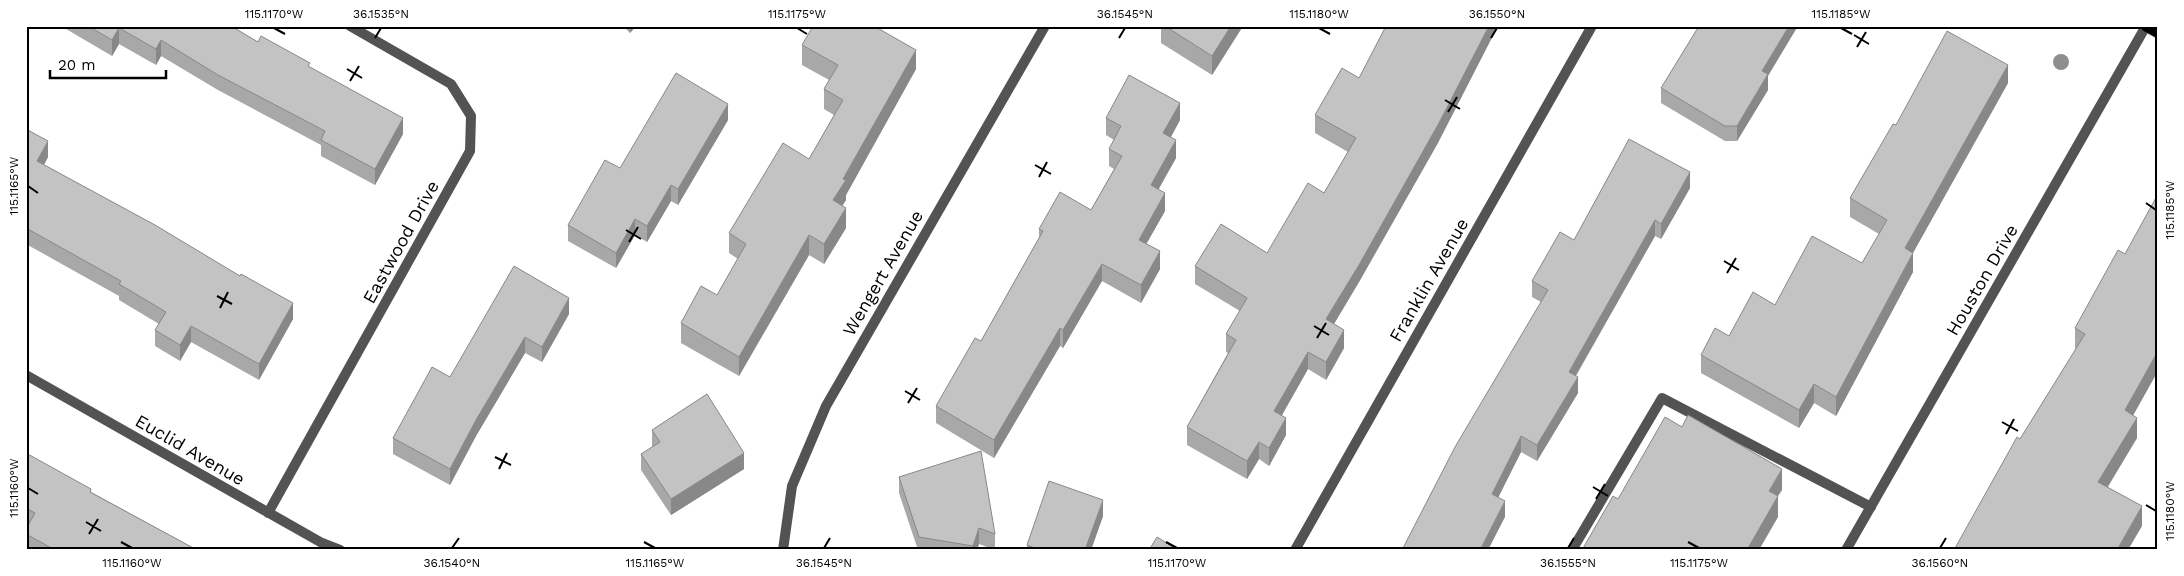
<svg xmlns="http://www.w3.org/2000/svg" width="2184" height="576" font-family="'Work Sans',sans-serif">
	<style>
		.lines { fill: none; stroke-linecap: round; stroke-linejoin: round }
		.primary-casing { stroke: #dbdbdb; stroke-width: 14 }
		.service { stroke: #535353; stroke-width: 10 }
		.minor { stroke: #535353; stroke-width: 10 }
		.primary { stroke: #000; stroke-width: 12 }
		.tree { fill: #8e8e8e }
		.wall { fill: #a8a8a8 }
		.shaded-wall { fill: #888 }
		.building { fill: #c3c3c3; stroke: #888 }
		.ticks { fill: none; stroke: #000; stroke-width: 2 }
		.labels { text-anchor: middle; stroke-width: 4; stroke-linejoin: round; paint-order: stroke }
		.street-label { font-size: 18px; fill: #000; stroke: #fff }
		.neatline { fill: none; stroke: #000; stroke-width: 2 }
		.ticks-label { font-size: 12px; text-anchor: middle; fill: #000 }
	</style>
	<rect width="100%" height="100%" fill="#fff"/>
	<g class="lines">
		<g class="primary-casing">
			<path id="primary" d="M 2147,26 L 2158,32"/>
		</g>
		<path class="service" d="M 1572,550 L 1662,398 L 1871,507"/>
		<path class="minor" d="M 26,375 L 322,543 L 340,550
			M 268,513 L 470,151 L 471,116 L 451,84 L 350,26
			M 783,550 L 792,486 L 826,406 L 1045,26
			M 1295,550 L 1592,26
			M 1846,550 L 2146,26"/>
		<use href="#primary" class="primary"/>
	</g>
	<circle class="tree" cx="2061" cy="62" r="8"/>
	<path class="wall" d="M 61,26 L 231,26 L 258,42 L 310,68 L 403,134 L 375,185 L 321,156 L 321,145 L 218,90 L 161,56 L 156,65 L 119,44 L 112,56 Z
		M 623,26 L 636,26 L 630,33 Z
		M 1161,26 L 1243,26 L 1212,75 L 1161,43 Z
		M 802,45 L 916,69 L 846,195 L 846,200 L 842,206 L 846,228 L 824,264 L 809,255 L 739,376 L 681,343 L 681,323 L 717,295 L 738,259 L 729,253 L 729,233 L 809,159 L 834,115 L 824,109 L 824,89 L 829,80 L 802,65 Z
		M 1768,76 L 1768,90 L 1737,141 L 1725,141 L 1661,103 L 1661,88 Z
		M 2008,83 L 1913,253 L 1913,272 L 1836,416 L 1814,403 L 1799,428 L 1701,373 L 1701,355 L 1775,305 L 1862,263 L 1879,234 L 1850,217 L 1850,198 L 1896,125 Z
		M 1315,115 L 1439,141 L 1359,282 L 1334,324 L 1344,348 L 1326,380 L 1308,369 L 1282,415 L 1286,435 L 1269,466 L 1259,459 L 1247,479 L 1187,445 L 1187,427 L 1228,353 L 1226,352 L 1226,334 L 1240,311 L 1195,284 L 1195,266 L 1267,253 L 1324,193 L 1348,152 L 1315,133 Z
		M 1106,118 L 1180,120 L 1171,137 L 1176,158 L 1158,189 L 1165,211 L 1146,244 L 1160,269 L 1141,303 L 1102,281 L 1063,348 L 1060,346 L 994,458 L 936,423 L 936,406 L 981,341 L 1039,238 L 1039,229 L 1091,210 L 1114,169 L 1109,166 L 1109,149 L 1114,140 L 1106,135 Z
		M 728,120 L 678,205 L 671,201 L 647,242 L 635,235 L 616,268 L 568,241 L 568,225 L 620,168 Z
		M 26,129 L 48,157 L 44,165 L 293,319 L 259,380 L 191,342 L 180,361 L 155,346 L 155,330 L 159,324 L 119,300 L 119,296 L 26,244 Z
		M 1690,188 L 1661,239 L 1655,236 L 1576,376 L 1578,393 L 1537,461 L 1521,452 L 1498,497 L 1505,517 L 1402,550 L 1541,302 L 1532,297 L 1532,281 L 1574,240 Z
		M 2125,254 L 2133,415 L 2137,438 L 2108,487 L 2142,526 L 2020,439 L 2076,349 L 2075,348 L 2075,328 Z
		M 569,314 L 542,362 L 525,353 L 476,436 L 450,485 L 393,454 L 393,438 L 450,377 Z
		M 652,430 L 744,469 L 671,515 L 641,470 L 641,454 L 653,447 L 652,446 Z
		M 26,453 L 91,492 L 197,550 L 26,550 L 26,529 L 28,527 L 26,526 Z
		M 899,477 L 995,534 L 995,550 L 979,544 L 977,550 L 918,550 L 899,493 Z
		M 1103,516 L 1091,550 L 1027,550 L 1027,545 Z"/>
	<path class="shaded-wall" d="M 630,26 L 636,26 L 630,33 Z
		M 1231,26 L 1243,26 L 1212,75 L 1212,56 Z
		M 1489,26 L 1498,26 L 1439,141 L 1359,282 L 1326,337 L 1326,319 Z
		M 1789,26 L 1798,26 L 1768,76 L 1768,90 L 1737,141 L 1737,126 L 1762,71 Z
		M 119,28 L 119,44 L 112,56 L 112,40 Z
		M 161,40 L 161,56 L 156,65 L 156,49 Z
		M 916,50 L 916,69 L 846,195 L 846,200 L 833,220 L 833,200 L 843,179 Z
		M 2008,65 L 2008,83 L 1905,267 L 1905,248 Z
		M 1180,103 L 1180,120 L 1163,151 L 1163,133 Z
		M 728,104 L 728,120 L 678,205 L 678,189 Z
		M 403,118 L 403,134 L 375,185 L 375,169 Z
		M 1176,140 L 1176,158 L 1151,203 L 1151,185 Z
		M 48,141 L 48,157 L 37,177 L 37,161 Z
		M 1690,172 L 1690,188 L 1661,239 L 1661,224 Z
		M 671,185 L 671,201 L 647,242 L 647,226 Z
		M 1165,193 L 1165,211 L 1139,257 L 1139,240 Z
		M 846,208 L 846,228 L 824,264 L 824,244 Z
		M 635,219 L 635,235 L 616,268 L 616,253 Z
		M 1655,220 L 1655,236 L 1569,387 L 1569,372 Z
		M 809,235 L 809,255 L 739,376 L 739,357 Z
		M 1160,251 L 1160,269 L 1141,303 L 1141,285 Z
		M 1913,253 L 1913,272 L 1836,416 L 1836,397 Z
		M 1102,264 L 1102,281 L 1063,348 L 1063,330 Z
		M 569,298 L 569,314 L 542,362 L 542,347 Z
		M 293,303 L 293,319 L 259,380 L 259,364 Z
		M 191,326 L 191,342 L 180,361 L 180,345 Z
		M 1060,328 L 1060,346 L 994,458 L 994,440 Z
		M 1344,330 L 1344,348 L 1326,380 L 1326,362 Z
		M 525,337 L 525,353 L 476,436 L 450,485 L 450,469 L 476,420 Z
		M 2158,351 L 2158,371 L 2125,430 L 2125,410 Z
		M 1308,352 L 1308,369 L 1274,429 L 1274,411 Z
		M 1578,377 L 1578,393 L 1537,461 L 1537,445 Z
		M 1814,384 L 1814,403 L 1799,428 L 1799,410 Z
		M 1286,418 L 1286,435 L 1269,466 L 1269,448 Z
		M 2137,418 L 2137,438 L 2098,502 L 2098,482 Z
		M 1521,436 L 1521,452 L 1492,510 L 1492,494 Z
		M 1259,442 L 1259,459 L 1247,479 L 1247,461 Z
		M 744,453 L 744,469 L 671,515 L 671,499 Z
		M 1782,469 L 1782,490 L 1778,496 L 1778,517 L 1759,550 L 1747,550 L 1769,491 Z
		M 1103,500 L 1103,516 L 1091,550 L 1085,550 Z
		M 1505,501 L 1505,517 L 1488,550 L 1480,550 Z
		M 2142,506 L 2142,526 L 2128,550 L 2117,550 Z
		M 979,528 L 979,544 L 977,550 L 973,550 L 973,546 Z"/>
	<path class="building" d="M 88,26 L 231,26 L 258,42 L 261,36 L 310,63 L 308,66 L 403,118 L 375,169 L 321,140 L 325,131 L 218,75 L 161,40 L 156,49 L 119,28 L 112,40 Z
		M 813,26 L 874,26 L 916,50 L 843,179 L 846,180 L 833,200 L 846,208 L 824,244 L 809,235 L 739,357 L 681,323 L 701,286 L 717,295 L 746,244 L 729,233 L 783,143 L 809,159 L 843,100 L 824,89 L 838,65 L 802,45 Z
		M 1165,26 L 1231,26 L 1212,56 Z
		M 1386,26 L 1489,26 L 1439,123 L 1359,265 L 1326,319 L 1344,330 L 1326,362 L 1308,352 L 1274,411 L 1286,418 L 1269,448 L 1259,442 L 1247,461 L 1187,427 L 1236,340 L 1226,334 L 1247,298 L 1195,266 L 1221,224 L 1267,253 L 1308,183 L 1324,193 L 1356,138 L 1315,115 L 1342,68 L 1359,78 Z
		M 1699,26 L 1789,26 L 1762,71 L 1768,74 L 1737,126 L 1725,126 L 1661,88 Z
		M 1947,31 L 2008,65 L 1905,248 L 1913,253 L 1836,397 L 1814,384 L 1799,410 L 1701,355 L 1715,328 L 1729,336 L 1753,292 L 1775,305 L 1812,236 L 1862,263 L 1887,220 L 1850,198 L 1893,124 L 1896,125 Z
		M 676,73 L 728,104 L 678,189 L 671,185 L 647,226 L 635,219 L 616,253 L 568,225 L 605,160 L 620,168 Z
		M 1129,75 L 1180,103 L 1163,133 L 1176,140 L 1151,185 L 1165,193 L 1139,240 L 1160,251 L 1141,285 L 1102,264 L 1063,330 L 1060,328 L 994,440 L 936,406 L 975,338 L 981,341 L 1043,231 L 1039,229 L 1060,192 L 1091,210 L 1122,156 L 1109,149 L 1121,126 L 1106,118 Z
		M 26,129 L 48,141 L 37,161 L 155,225 L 240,276 L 241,274 L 293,303 L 259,364 L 191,326 L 180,345 L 155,330 L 166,312 L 119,284 L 121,281 L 26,228 Z
		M 1629,139 L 1690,172 L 1661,224 L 1655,220 L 1569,372 L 1578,377 L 1537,445 L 1521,436 L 1492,494 L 1505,501 L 1480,550 L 1402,550 L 1455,447 L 1548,290 L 1532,281 L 1560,232 L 1574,240 Z
		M 2158,194 L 2158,351 L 2125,410 L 2137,418 L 2098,482 L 2142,506 L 2117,550 L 1954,550 L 2017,437 L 2020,439 L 2085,334 L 2075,328 L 2118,250 L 2125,254 Z
		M 514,266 L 569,298 L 542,347 L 525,337 L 476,420 L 450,469 L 393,438 L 432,367 L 450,377 Z
		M 707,394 L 744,453 L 671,499 L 641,454 L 660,442 L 652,430 Z
		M 1688,415 L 1782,469 L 1769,491 L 1778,496 L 1747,550 L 1582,550 L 1613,496 L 1618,499 L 1665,417 L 1682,427 Z
		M 981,451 L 995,534 L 979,528 L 973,546 L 919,537 L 899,477 Z
		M 26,453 L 91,489 L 90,492 L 197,550 L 55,550 L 26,534 L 26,529 L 35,513 L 26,508 Z
		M 1049,481 L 1103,500 L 1085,550 L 1040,550 L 1027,545 Z
		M 1157,537 L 1178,550 L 1149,550 Z"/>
	<path class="ticks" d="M 274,28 L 285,34M 797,28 L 807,34M 1319,28 L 1330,34M 1841,28 L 1852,34M 1854,35 L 1869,44M 375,38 L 381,28M 1119,38 L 1125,28M 1491,38 L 1497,28M 1857,47 L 1866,32M 347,69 L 362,78M 350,81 L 359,66M 1445,100 L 1460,109M 1448,112 L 1457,97M 1035,165 L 1051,174M 1039,177 L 1047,162M 28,186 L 38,193M 2146,203 L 2156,210M 626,230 L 641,239M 629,242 L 638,227M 1724,261 L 1739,270M 1727,273 L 1736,258M 217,296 L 232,304M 220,308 L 228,292M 1314,326 L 1329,335M 1317,338 L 1326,323M 905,391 L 920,400M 908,403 L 917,388M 2002,422 L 2018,431M 2006,434 L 2014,419M 495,457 L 511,465M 499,469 L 507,453M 1593,487 L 1608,496M 28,488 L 38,494M 1596,499 L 1605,484M 2146,505 L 2156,511M 86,522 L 101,531M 89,534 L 98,519M 121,542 L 132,548M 644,542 L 655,548M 1166,542 L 1177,548M 1688,542 L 1699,548M 452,548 L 459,538M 824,548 L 830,538M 1568,548 L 1574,538M 1940,548 L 1946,538"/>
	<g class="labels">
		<g class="street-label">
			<text transform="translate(401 242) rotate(-61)" y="6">Eastwood Drive</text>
			<text transform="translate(883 273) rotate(-60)" y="6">Wengert Avenue</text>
			<text transform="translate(1429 280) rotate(-60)" y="6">Franklin Avenue</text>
			<text transform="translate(1982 280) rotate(-60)" y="6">Houston Drive</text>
			<text transform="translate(190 450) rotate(30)" y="6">Euclid Avenue</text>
		</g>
	</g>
	<rect width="2184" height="576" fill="none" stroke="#ffffff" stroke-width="55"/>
	<path d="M50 70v8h116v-8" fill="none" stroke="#000000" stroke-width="2.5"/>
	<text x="58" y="70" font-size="15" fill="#000000" stroke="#ffffff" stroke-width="4" paint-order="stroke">20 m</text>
	<rect x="28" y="28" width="2128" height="520" class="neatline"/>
	<g class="ticks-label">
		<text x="274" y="18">115.1170°W</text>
		<text x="381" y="18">36.1535°N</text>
		<text x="797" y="18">115.1175°W</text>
		<text x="1125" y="18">36.1545°N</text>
		<text x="1319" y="18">115.1180°W</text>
		<text x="1497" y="18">36.1550°N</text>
		<text x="1841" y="18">115.1185°W</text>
		<text transform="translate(14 186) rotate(-90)" y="4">115.1165°W</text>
		<text transform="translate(2170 210) rotate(-90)" y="4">115.1185°W</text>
		<text transform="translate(14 488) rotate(-90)" y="4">115.1160°W</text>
		<text transform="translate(2170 511) rotate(-90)" y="4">115.1180°W</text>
		<text x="132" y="567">115.1160°W</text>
		<text x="452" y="567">36.1540°N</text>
		<text x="655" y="567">115.1165°W</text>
		<text x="824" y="567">36.1545°N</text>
		<text x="1177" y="567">115.1170°W</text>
		<text x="1568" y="567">36.1555°N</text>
		<text x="1699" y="567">115.1175°W</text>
		<text x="1940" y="567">36.1560°N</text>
	</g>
</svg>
